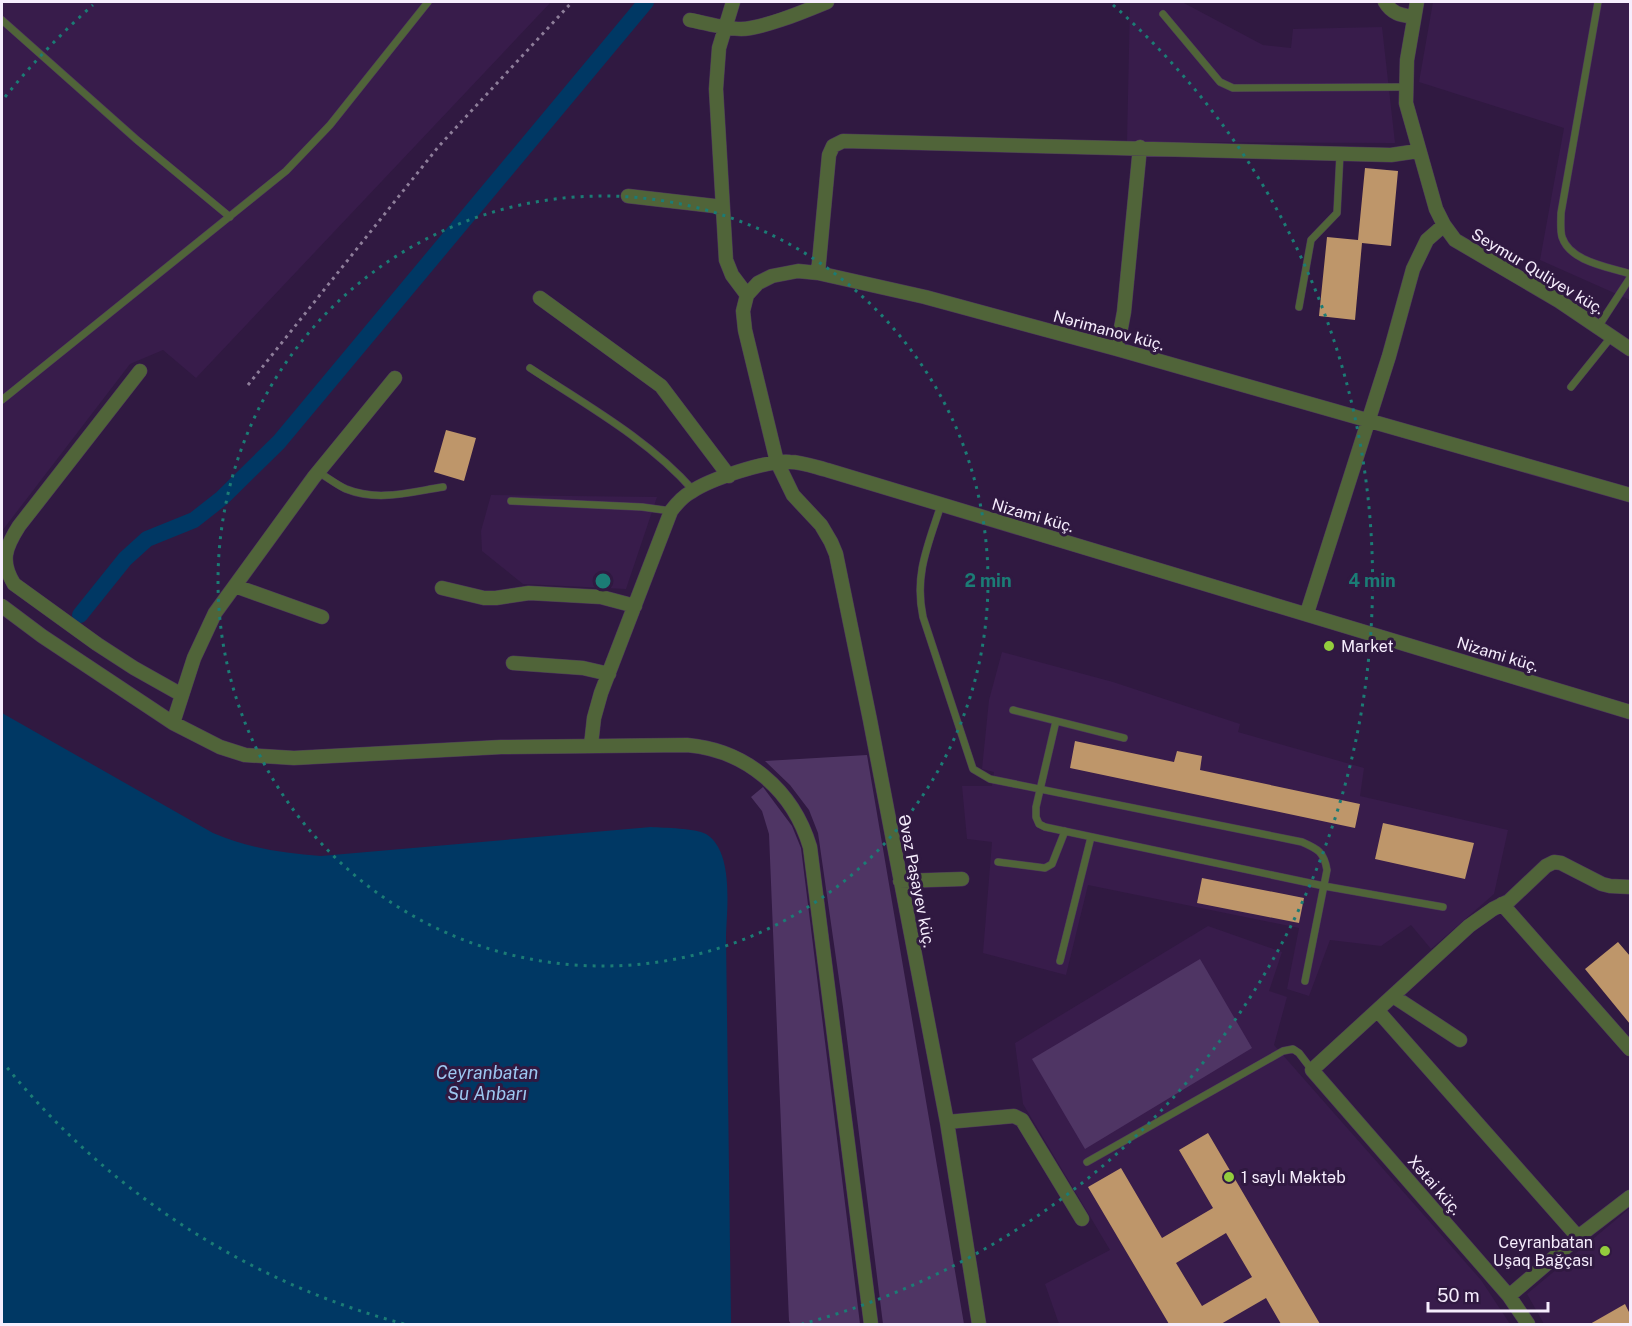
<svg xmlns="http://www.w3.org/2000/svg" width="1632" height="1326" font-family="'Public Sans',sans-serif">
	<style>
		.built { fill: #381c4b }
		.green { fill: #4f3564 }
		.water { fill: #003864 }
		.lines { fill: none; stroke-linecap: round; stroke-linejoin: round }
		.canal { stroke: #003864; stroke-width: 16 }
		.building { fill: #be966a; fill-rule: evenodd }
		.lane-casing { stroke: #4c375b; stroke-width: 8 }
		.street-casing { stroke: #4c375b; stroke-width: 15 }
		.path { stroke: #8e7e9a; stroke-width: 3; stroke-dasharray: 3 4.5; stroke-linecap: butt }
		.lane { stroke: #506439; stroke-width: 7 }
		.street { stroke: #506439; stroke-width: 14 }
		.ring { fill: none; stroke: #1b7c75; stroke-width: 3; stroke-dasharray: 3 6 }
		.poi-dot { fill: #93cc3d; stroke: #301941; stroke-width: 2 }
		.labels { text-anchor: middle; stroke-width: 6; stroke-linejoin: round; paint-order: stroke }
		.street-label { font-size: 16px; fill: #f6edfd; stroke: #301941 }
		.poi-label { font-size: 16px; fill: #f6edfd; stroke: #301941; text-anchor: start }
		.water-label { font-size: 18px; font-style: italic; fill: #9dc7f0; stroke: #301941 }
		.centre { fill: #1b7c75; stroke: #301941; stroke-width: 3 }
		.ring-label { font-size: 18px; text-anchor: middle; font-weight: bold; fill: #1b7c75; stroke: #301941; stroke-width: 6; stroke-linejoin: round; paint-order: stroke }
	</style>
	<rect width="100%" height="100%" fill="#301941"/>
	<path class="built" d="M 2,2 L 551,2 L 196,378 L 163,350 L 130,364 L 2,531 Z
		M 1130,2 L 1182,2 L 1263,45 L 1291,48 L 1293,29 L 1382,27 L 1395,143 L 1127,142 Z
		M 1433,2 L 1630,2 L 1630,300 L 1540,260 L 1564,128 L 1419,82 Z
		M 491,495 L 657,497 L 626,589 L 523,584 L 482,551 L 481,531 Z
		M 1002,652 L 1113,682 L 1240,724 L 1238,732 L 1364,768 L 1360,796 L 1508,830 L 1494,894 L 1431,949 L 1411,925 L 1381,946 L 1330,940 L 1309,996 L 1287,989 L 1299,928 L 1088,885 L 1066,975 L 983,953 L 992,842 L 967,839 L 962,786 L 992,786 L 994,772 L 982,769 L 989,700 Z
		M 1208,926 L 1282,952 L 1269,991 L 1287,997 L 1274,1045 L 1481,1280 L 1510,1324 L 1059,1324 L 1045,1284 L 1110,1250 L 1023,1104 L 1015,1043 Z
		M 1630,1208 L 1630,1324 L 1544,1324 L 1527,1294 Z"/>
	<path class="green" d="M 867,755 L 964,1324 L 883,1324 L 843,1007 L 818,833 L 809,810 L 790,785 L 765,761 Z
		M 763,787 L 792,826 L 801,848 L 860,1324 L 791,1324 L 789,1321 L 769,834 L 762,811 L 751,797 Z
		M 1200,959 L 1252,1048 L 1085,1149 L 1032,1059 Z"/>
	<path class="water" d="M 2,713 L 213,833 C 248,848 283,853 321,856 L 651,827 C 665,828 695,828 706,834 C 734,851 727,908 726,936 L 731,1324 L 2,1324 Z"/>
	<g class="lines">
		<path class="canal" d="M 80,615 L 125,559 L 147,539 L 194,520 L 222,498 L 279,442 L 646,2"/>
	</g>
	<path class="building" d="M 1365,168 L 1398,171 L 1391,246 L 1362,243 L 1355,320 L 1319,316 L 1327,237 L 1358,240 Z
		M 446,430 L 476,438 L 464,481 L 434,472 Z
		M 1075,741 L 1174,762 L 1177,751 L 1202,756 L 1200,770 L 1360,804 L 1355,828 L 1070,768 Z
		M 1383,823 L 1474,843 L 1465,879 L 1375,859 Z
		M 1202,878 L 1304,898 L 1299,923 L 1197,903 Z
		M 1618,942 L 1630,956 L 1630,1024 L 1585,969 Z
		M 1208,1133 L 1320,1324 L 1281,1324 L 1266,1298 L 1221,1324 L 1169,1324 L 1088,1187 L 1121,1168 L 1162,1238 L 1213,1208 L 1179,1150 ZM 1226,1233 L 1252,1277 L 1202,1306 L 1176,1263 Z
		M 1625,1304 L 1630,1314 L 1630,1324 L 1590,1324 Z"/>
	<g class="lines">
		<g class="lane-casing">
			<path id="lane" d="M 1598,2 L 1561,213 C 1561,220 1560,230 1562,237 C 1570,262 1609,267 1630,274
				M 1163,14 L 1220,82 L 1233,88 L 1405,87
				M 2,20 L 137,140 L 230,217
				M 1299,307 L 1311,240 L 1337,213 L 1340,154
				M 1598,327 L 1630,278
				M 530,368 C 586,405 648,439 693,490
				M 1571,387 L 1612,336
				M 2,400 L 286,171 L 330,125 L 428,2
				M 318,472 C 327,477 337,485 346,489 C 378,502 410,492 443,487
				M 511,501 L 642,507 L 671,511
				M 941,505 C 928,545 914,575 923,617 L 973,769 L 990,779 L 1302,842 C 1318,849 1324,852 1327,870 L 1305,981
				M 1013,710 L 1124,738
				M 1056,721 L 1036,807 L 1036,817 L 1039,824 L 1045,827 L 1324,886 L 1443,907
				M 998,862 L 1045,868 L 1052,864 L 1065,831
				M 1060,961 L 1091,837
				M 1087,1162 L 1283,1051 L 1293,1049 L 1299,1053 L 1312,1070"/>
		</g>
		<g class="street-casing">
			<path id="street" d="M 733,2 L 719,48 L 716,89 L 726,260 L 732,275 L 747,295
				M 1385,2 C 1392,14 1401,15 1414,17
				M 1417,2 L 1407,60 L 1406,103 L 1436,209 L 1444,225 L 1455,240 L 1559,301 L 1630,349
				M 690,20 C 706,23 725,29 741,29 C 765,28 805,11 827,2
				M 628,196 L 723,207
				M 818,273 L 829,155 L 833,146 L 843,141 L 1391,155 L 1418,151
				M 540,298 L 661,386 L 729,476
				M 1117,349 L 1124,312 L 1140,147
				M 140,371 L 19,526 C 5,548 0,561 14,584 L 97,644 L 134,668 L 182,695
				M 235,586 L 322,617
				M 442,588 L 484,598 L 496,598 L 529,593 L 601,597 L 635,606
				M 2,606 L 42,636 L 173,723 L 220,747 L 245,755 L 294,758 L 501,747 L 687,745 C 746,750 793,790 810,847 L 871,1324
				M 1307,613 L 1389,356 L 1413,269 L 1427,240 L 1444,225
				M 513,663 L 583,668 L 609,674
				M 173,723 L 194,658 L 215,613 L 314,477 L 395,378
				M 591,745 L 594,718 L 601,693 L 671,511 C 677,503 682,497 691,492 C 710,479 767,460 790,462 C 802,462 815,467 827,470 L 1630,712
				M 900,881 L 962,879
				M 1502,904 L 1630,1049
				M 1393,996 L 1460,1040
				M 1378,1011 L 1578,1237
				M 947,1122 L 1014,1116 L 1022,1120 L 1082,1219
				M 1509,1296 L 1578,1237 L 1630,1197
				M 979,1324 L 947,1122 L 870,720 L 836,554 L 831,542 L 821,525 L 793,495 L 777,462 L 745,330 L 743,311 L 747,295 L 758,283 L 772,276 L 798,271 L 818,273 L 925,297 L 1117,349 L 1630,495
				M 1528,1324 L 1509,1296 L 1312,1070 L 1469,926 L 1493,909 L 1509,901 L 1546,866 L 1554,862 L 1561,863 L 1602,884 L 1610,886 L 1630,887"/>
		</g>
		<path class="path" d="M 248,385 L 439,146 L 572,2"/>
		<use href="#lane" class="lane"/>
		<use href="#street" class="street"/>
	</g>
	<g class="ring">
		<circle cx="603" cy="581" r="385"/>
		<path d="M404 1324A769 769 0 0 1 5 1065M5 97A769 769 0 0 1 93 5M1113 5A769 769 0 0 1 802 1324"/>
	</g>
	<g class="poi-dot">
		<circle cx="1329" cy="646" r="6"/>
		<circle cx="1229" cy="1177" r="6"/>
		<circle cx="1605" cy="1251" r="6"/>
	</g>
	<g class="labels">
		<g class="street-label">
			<text transform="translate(1538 271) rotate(31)" y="6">Seymur Quliyev küç.</text>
			<text transform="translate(1109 330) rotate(15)" y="6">Nərimanov küç.</text>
			<text transform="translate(1033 515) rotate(16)" y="6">Nizami küç.</text>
			<text transform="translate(1498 654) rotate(17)" y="6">Nizami küç.</text>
			<text transform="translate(917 881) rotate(79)" y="6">Əvəz Paşayev küç.</text>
			<text transform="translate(1435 1185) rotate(49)" y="6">Xətai küç.</text>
		</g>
		<g class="poi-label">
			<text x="1341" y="652">Market</text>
			<text x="1241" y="1183">1 saylı Məktəb</text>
			<text x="1593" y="1248" text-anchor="end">Ceyranbatan<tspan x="1593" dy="18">Uşaq Bağçası</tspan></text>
		</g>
		<g class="water-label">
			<text x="487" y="1079">Ceyranbatan<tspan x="487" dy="21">Su Anbarı</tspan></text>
		</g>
	</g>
	<circle cx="603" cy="581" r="9" class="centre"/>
	<g class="ring-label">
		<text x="988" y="587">2 min</text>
		<text x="1372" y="587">4 min</text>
	</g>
	<rect width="1632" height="1326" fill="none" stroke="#f6edfd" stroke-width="6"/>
	<path d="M1428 1302v9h120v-9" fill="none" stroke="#f6edfd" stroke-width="3"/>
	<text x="1437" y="1302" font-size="18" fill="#f6edfd" stroke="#301941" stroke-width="4.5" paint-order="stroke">50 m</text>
</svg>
